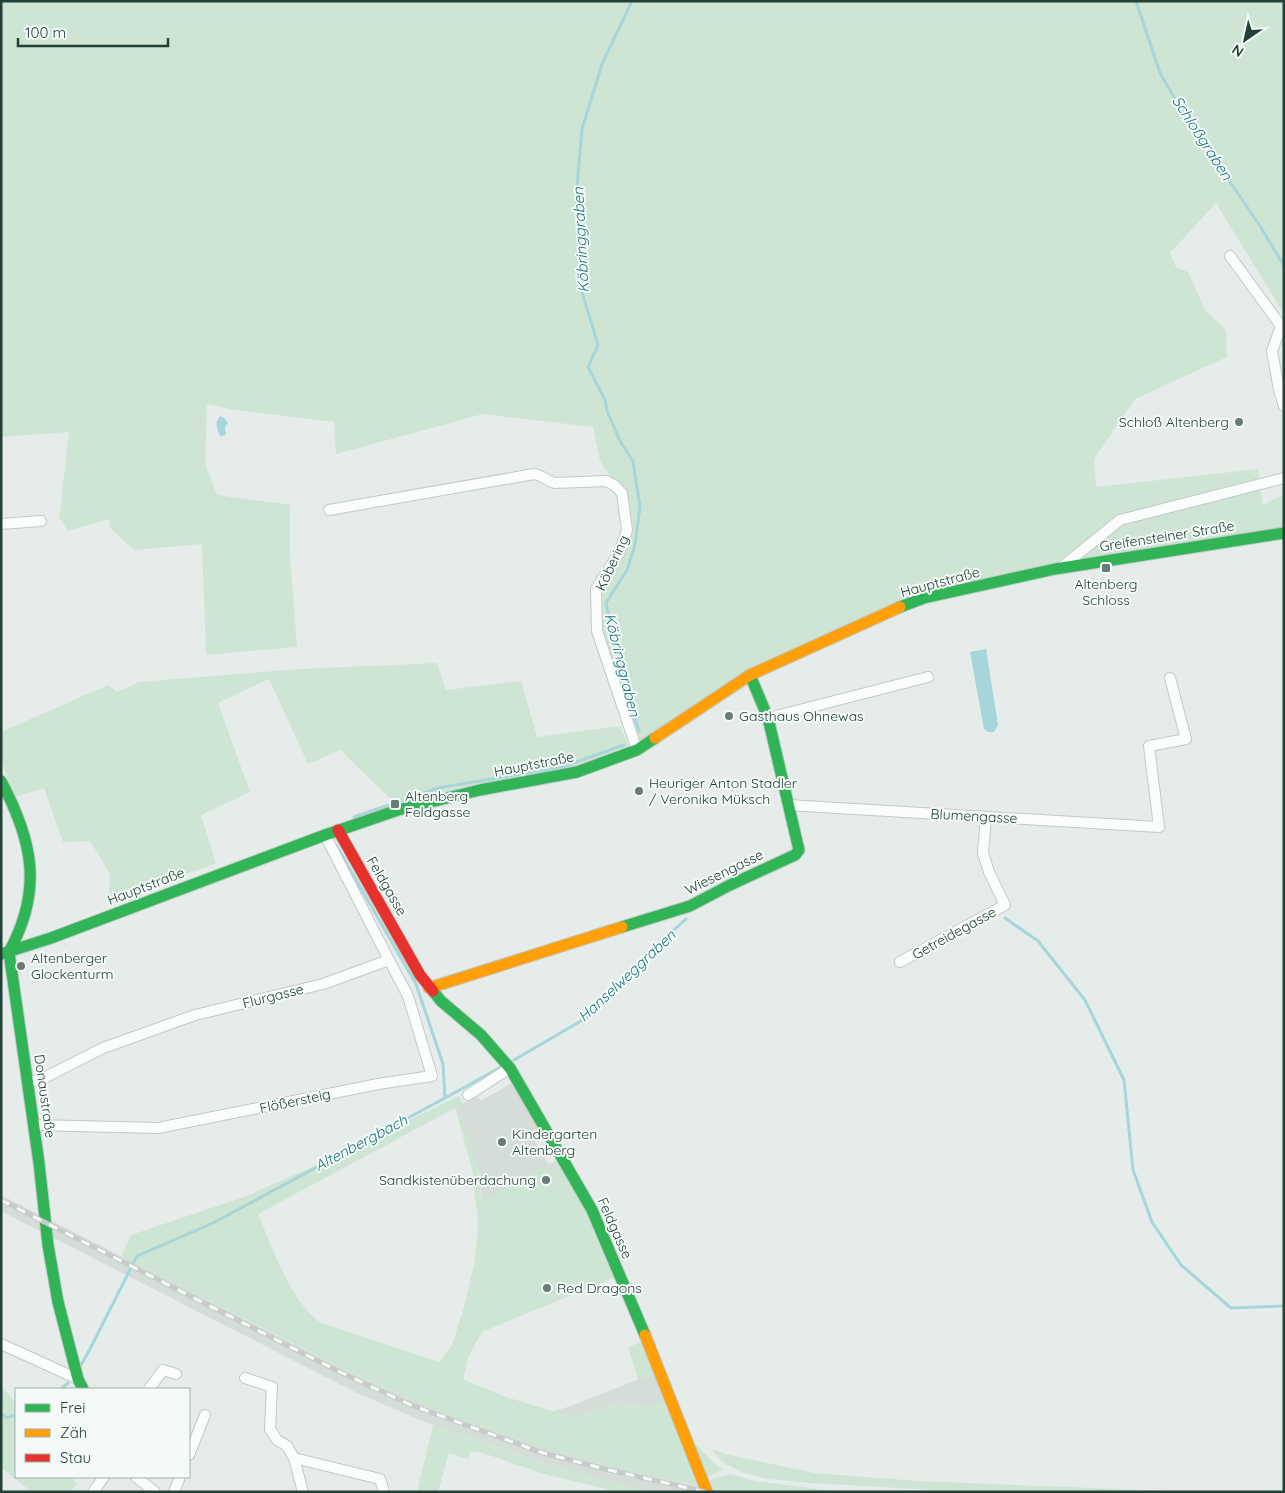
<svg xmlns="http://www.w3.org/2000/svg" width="1285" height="1493" font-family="Quicksand,sans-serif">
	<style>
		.built { fill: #d4ddd8 }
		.green { fill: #cfe5d4; fill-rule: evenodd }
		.water { fill: #a6d6da }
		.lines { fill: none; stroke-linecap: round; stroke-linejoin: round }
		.stream { stroke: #a6d6da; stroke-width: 3 }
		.street-casing { stroke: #c3c9c6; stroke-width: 12 }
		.fast-casing { stroke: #c1c9c6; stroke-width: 13 }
		.slow-casing { stroke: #c1c9c6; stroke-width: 13 }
		.jam-casing { stroke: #c1c9c6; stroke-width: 13 }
		.street { stroke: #fbfcfc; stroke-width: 10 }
		.fast { stroke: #30b455; stroke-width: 11 }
		.slow { stroke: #ff9f0a; stroke-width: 11 }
		.jam { stroke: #e5322d; stroke-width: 11 }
		.rail-casing { stroke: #c7ccca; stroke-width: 5 }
		.rail { stroke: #f4faf7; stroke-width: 3; stroke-dasharray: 9; stroke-linecap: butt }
		.poi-dot { fill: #677c75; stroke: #f4faf7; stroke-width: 2 }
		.labels { text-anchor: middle; stroke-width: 4; stroke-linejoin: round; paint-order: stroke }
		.poi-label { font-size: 14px; fill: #224036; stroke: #f4faf7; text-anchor: start }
		.street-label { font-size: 14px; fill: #224036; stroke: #f4faf7 }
		.water-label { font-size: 15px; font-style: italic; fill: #1b737e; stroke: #f4faf7 }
	</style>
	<rect width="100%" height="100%" fill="#e6ece9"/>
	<path class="built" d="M 514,1082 L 545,1135 L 535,1141 L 549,1164 L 558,1160 L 560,1163 L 553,1168 L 541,1168 L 482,1203 L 481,1180 L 456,1108 L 476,1095 L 481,1101 Z
		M 1,1195 L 279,1337 L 370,1382 L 449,1416 L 543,1448 L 628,1472 L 728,1492 L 651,1492 L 563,1469 L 433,1425 L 359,1394 L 1,1211 Z
		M 654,1373 L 667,1402 L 650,1407 L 619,1402 L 575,1418 L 551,1412 L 571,1406 Z"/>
	<path class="green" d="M 1,1 L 1284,1 L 1284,314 L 1216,203 L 1170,253 L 1176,267 L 1188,272 L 1205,310 L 1226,330 L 1227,357 L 1135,399 L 1094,459 L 1096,487 L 1258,469 L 1260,481 L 1119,516 L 1057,565 L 920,594 L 749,673 L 638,745 L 600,625 L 600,589 L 626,548 L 633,528 L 630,506 L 600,461 L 593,427 L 483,414 L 336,454 L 334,422 L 235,410 L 207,404 L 205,464 L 217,495 L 290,505 L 290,555 L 297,647 L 206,655 L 202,544 L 134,550 L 110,528 L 109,519 L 67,531 L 62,519 L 59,520 L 69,432 L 1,437 Z
		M 1260,487 L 1263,505 L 1284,494 L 1284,529 L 1069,562 L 1122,523 Z
		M 437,663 L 446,690 L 521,681 L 537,737 L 620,726 L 629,748 L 555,773 L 396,804 L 340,750 L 308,764 L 269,679 L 218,703 L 250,792 L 201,815 L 216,863 L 108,904 L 110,874 L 90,841 L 63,842 L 44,788 L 14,797 L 1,759 L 1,732 L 108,685 L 117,692 L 139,682 L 300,669 Z
		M 459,1096 L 463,1103 L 456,1108 C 470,1137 480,1170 482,1202 L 541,1168 L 553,1168 L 560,1163 L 578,1194 L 615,1277 L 482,1332 L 469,1355 L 463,1379 L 503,1396 L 575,1418 L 619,1402 L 650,1407 L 667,1402 L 702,1486 L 628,1472 L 543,1448 L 449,1416 L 370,1382 L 121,1257 L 131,1235 L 244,1197 L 310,1168 ZM 455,1108 L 472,1169 L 478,1222 L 475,1260 L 465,1304 L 452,1345 L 439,1362 L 321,1323 C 290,1301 273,1249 258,1214 Z
		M 641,1342 L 654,1373 L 638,1379 L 628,1347 Z
		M 1,1385 L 16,1404 L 16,1477 L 72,1477 L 77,1484 L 70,1492 L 32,1492 L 1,1468 Z
		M 433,1425 L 563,1469 L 651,1492 L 618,1492 L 544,1474 L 477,1451 L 470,1453 L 468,1459 L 449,1453 L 438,1492 L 417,1492 Z
		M 689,1438 C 701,1448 710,1461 723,1470 L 705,1478 Z
		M 711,1449 L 729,1455 L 815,1473 L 917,1481 L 1197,1492 L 968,1492 L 811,1483 L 768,1479 L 741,1472 L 722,1462 Z
		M 730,1474 L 755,1481 L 843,1492 L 728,1492 L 712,1489 L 708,1484 L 713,1479 Z"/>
	<path class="water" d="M 220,416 L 224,418 L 228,423 L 225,427 L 226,435 L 220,436 C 217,428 214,423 220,416 Z
		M 986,649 L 998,725 L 994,732 L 988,732 L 984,729 L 970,652 Z"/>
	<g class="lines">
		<path class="stream" d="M 632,1 L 602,64 L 582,129 L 576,198 L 582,292 L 598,345 L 588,367 L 605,400 L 607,411 L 620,441 L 633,461 L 640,507 L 635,545 L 627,570 L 606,603 C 614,647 625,689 639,731
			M 1136,1 L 1160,73 L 1182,111 L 1260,226 L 1284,266
			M 354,817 L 438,788 L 562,767 L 624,745
			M 1005,918 L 1038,941 L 1085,1000 L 1124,1080 L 1133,1170 L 1152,1222 L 1181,1265 L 1231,1308 L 1284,1306
			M 514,1060 L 586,1018 L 665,938 L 686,919
			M 445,1098 L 501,1067
			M 81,1365 L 90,1349 L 137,1256 L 215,1222 L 445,1098 L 443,1064 L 416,984 L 336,845
			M 61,1389 L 68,1383
			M 1,1413 L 6,1418 L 16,1415"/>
		<g class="street-casing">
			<path id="street" d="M 1230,256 L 1281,326 L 1272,351 L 1279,390 L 1284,406
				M 329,510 L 534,474 C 542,475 547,481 555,483 L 606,481 L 614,485 L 622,493 L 627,530 L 619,553 L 596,589 L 597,631 L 637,750
				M 1,524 L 41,521
				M 1063,566 L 1120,520 L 1284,478
				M 768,718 L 928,677
				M 788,805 L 1159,827 L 1149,746 L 1186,739 L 1170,678
				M 900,962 L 1005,905 L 989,872 L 983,853 L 986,817
				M 27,1083 L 44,1078 L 103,1048 L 195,1015 L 323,984 L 389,960 L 325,835
				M 468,1095 L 510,1068
				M 34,1125 L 158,1128 L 378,1084 L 432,1076 L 408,996 L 389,960
				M 1,1344 L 78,1379
				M 245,1378 L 272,1387 L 270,1429 L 277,1440 L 287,1446 L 294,1458 L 303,1492
				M 149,1389 L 163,1370 L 176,1374
				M 189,1455 L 205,1415
				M 294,1458 L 380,1479 L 384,1492
				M 136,1477 L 155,1492
				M 93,1492 L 104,1477
				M 174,1492 L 180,1477"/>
		</g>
		<g class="fast-casing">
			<path id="fast" d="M 900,607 L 924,598 L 1055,569 L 1284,533
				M 1,781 C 33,841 43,890 9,952 L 39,1163 L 48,1245 L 58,1302 L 78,1379 L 83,1389
				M 622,927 L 690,906 L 730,885 L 795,855 L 799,850 L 768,718 L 750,675
				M 1,954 L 51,938 L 325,835 L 398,810 L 480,790 L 577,772 L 637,750 L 655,738
				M 433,991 L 441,1001 L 481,1035 L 510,1068 L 592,1210 L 645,1335"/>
		</g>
		<g class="slow-casing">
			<path id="slow" d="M 655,738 L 750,675 L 900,607
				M 429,988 L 622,927
				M 645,1335 L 707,1492"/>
		</g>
		<g class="jam-casing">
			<path id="jam" d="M 338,830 L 420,975 L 433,991"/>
		</g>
		<use href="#street" class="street"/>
		<use href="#fast" class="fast"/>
		<use href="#slow" class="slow"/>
		<use href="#jam" class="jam"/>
		<g class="rail-casing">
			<path id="rail" d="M 1,1200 L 340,1372 L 411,1405 L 543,1453 L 605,1469 L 705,1492"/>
		</g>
		<use href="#rail" class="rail"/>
	</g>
	<g class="poi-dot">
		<circle cx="1239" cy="422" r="5"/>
		<rect x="1101" y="563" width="10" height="10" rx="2.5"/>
		<circle cx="729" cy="716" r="5"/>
		<circle cx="639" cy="791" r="5"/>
		<rect x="390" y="799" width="10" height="10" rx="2.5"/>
		<circle cx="21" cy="966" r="5"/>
		<circle cx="502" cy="1142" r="5"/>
		<circle cx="546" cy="1180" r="5"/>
		<circle cx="547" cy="1288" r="5"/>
	</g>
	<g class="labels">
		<g class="poi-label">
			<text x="1229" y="427" text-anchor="end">Schloß Altenberg</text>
			<text x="1106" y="589" text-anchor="middle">Altenberg<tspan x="1106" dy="16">Schloss</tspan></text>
			<text x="739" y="721">Gasthaus Ohnewas</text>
			<text x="649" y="788">Heuriger Anton Stadler<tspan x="649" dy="16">/ Veronika Müksch</tspan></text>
			<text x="405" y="801">Altenberg<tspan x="405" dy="16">Feldgasse</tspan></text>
			<text x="31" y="963">Altenberger<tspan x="31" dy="16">Glockenturm</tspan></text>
			<text x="512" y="1139">Kindergarten<tspan x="512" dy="16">Altenberg</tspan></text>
			<text x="536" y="1185" text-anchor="end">Sandkistenüberdachung</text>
			<text x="557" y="1293">Red Dragons</text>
		</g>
		<g class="street-label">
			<text transform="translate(1167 536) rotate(-9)" y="5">Greifensteiner Straße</text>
			<text transform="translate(612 563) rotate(-65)" y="5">Köbering</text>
			<text transform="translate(940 582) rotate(-15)" y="5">Hauptstraße</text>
			<text transform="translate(534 764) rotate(-11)" y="5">Hauptstraße</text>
			<text transform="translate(974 816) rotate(3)" y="5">Blumengasse</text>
			<text transform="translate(724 872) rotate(-26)" y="5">Wiesengasse</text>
			<text transform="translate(146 886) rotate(-21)" y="5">Hauptstraße</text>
			<text transform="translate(387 886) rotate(60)" y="5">Feldgasse</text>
			<text transform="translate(954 933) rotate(-29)" y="5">Getreidegasse</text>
			<text transform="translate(273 996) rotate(-14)" y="5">Flurgasse</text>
			<text transform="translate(45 1096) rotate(82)" y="5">Donaustraße</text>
			<text transform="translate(295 1101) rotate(-12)" y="5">Flößersteig</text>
			<text transform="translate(615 1228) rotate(66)" y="5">Feldgasse</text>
		</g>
		<g class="water-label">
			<text transform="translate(1202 138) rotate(57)" y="5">Schloßgraben</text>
			<text transform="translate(581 240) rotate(-93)" y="5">Köbringgraben</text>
			<text transform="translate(622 665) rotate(76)" y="5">Köbringgraben</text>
			<text transform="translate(627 976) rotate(-43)" y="5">Hanselweggraben</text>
			<text transform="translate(361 1143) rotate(-28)" y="5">Altenbergbach</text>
		</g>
	</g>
	<rect width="1285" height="1493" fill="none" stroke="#224036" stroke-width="5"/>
	<rect x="15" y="1388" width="175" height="90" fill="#f4faf7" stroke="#a0b0aa"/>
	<rect x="25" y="1404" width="25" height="8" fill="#30b455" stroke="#a0b0aa"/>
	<text x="60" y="1413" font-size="15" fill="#224036">Frei</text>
	<rect x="25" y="1429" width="25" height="8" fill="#ff9f0a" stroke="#a0b0aa"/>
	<text x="60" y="1438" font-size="15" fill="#224036">Zäh</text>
	<rect x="25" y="1454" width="25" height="8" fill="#e5322d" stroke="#a0b0aa"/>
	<text x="60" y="1463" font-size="15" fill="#224036">Stau</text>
	<g transform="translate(1245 40) rotate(214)" stroke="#f4faf7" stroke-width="4" paint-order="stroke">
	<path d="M0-4L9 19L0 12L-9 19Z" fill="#224036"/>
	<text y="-8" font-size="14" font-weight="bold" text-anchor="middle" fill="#224036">N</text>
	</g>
	<path d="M18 38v8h150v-8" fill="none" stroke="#224036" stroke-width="2.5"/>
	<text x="25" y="38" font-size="15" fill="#224036" stroke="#f4faf7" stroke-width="4" paint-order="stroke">100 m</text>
</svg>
